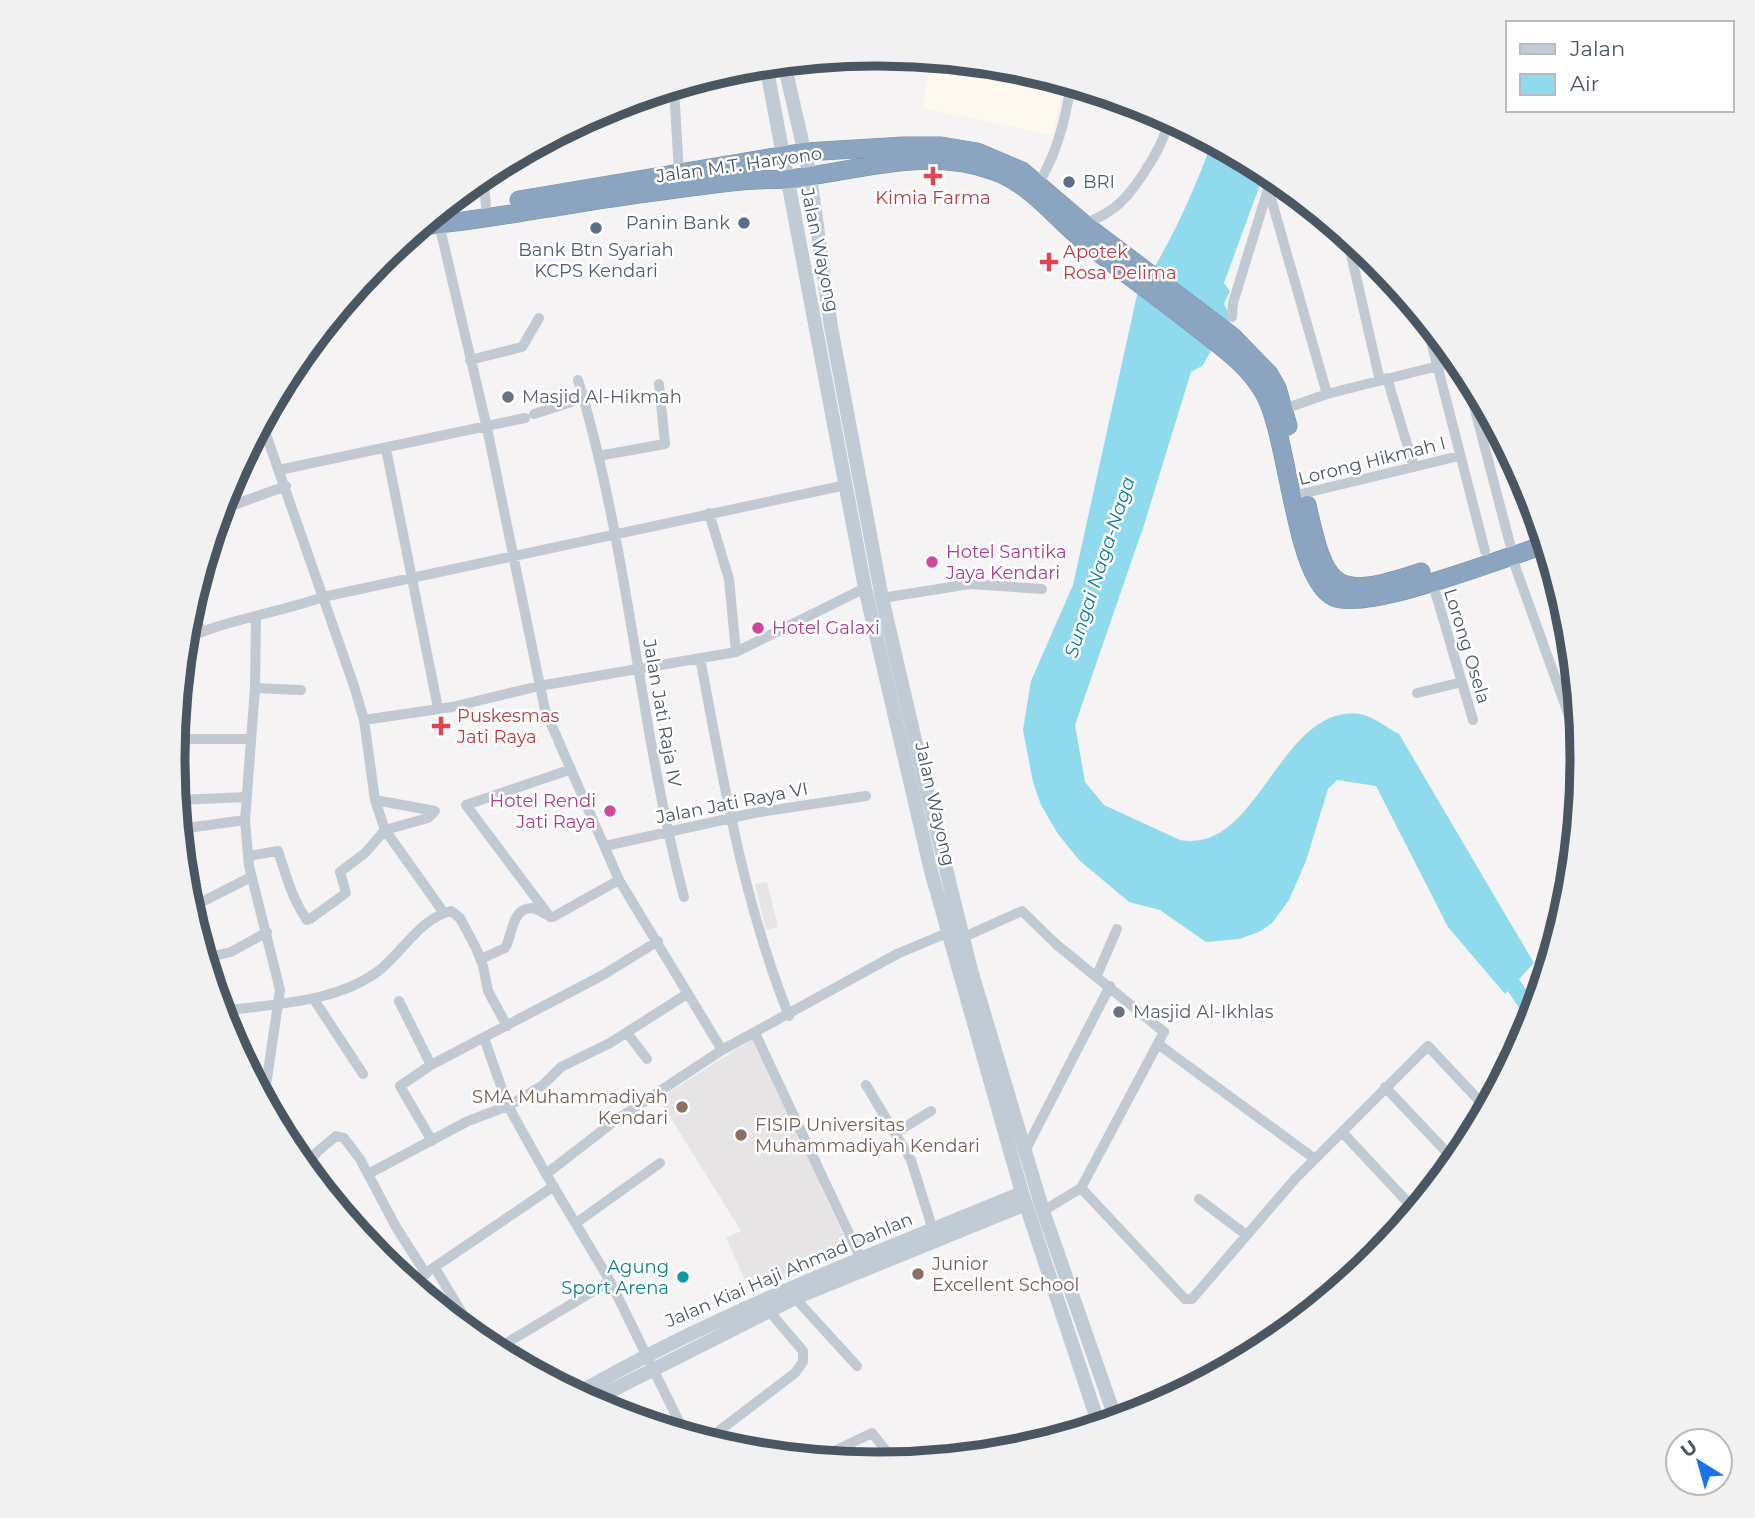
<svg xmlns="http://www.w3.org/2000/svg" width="1755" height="1518" font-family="Montserrat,sans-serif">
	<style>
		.commercial { fill: #fdf9ef }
		.education { fill: #e6e4e5 }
		.water { fill: #90daee }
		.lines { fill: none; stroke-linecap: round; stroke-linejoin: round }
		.river { stroke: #90daee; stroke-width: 16 }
		.highway-casing { stroke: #7690ad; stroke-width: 19 }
		.street { stroke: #c1cad2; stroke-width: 10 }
		.secondary { stroke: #c1cbd6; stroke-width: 14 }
		.highway { stroke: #8ba5c1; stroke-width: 18 }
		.health-dot { fill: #e0444e; stroke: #fff; stroke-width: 2.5 }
		.service-dot { fill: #5c6f8a; stroke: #fff; stroke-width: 2.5 }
		.worship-dot { fill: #6b7280; stroke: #fff; stroke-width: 2.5 }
		.hotel-dot { fill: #d1479c; stroke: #fff; stroke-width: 2.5 }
		.education-dot { fill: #8d6e63; stroke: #fff; stroke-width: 2.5 }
		.culture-dot { fill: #0f9aa8; stroke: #fff; stroke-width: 2.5 }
		.labels { text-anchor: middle; stroke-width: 5; stroke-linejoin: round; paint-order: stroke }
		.street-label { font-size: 18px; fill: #4a5661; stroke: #fff }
		.service-label { font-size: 18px; fill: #4e5e75; stroke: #fff; text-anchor: start }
		.health-label { font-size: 18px; fill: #be3a42; stroke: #fff; text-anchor: start }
		.worship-label { font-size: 18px; fill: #5b616d; stroke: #fff; text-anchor: start }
		.hotel-label { font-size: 18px; fill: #b23c85; stroke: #fff; text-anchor: start }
		.education-label { font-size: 18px; fill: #785e54; stroke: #fff; text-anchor: start }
		.culture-label { font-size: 18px; fill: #0d838f; stroke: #fff; text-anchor: end }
		.water-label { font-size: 19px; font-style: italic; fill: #0c7c9b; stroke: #fff }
		.rim { fill: none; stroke: #4a5661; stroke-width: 9 }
	</style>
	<rect width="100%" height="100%" fill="#f5f3f3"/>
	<path class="commercial" d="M 932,60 L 1015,68 L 1064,83 L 1052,135 L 922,108 Z"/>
	<path class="education" d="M 767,882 L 778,927 L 766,930 L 755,884 Z
		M 755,1037 L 851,1253 L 751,1293 L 726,1238 L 741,1231 L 659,1099 Z"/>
	<path class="water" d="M 1212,142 L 1265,171 L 1224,283 L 1230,291 L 1224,304 L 1231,318 L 1202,366 L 1191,372 L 1144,525 L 1075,725 L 1085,782 L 1104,805 L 1180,840 C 1259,855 1279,704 1360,714 C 1373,716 1387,728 1399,734 L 1534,963 L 1505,994 L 1448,927 L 1376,786 L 1337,780 L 1328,789 L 1306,861 L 1289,900 L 1272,923 L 1259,932 L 1239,939 L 1206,942 L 1160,910 L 1129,902 L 1079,860 L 1058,834 L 1041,805 L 1033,782 L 1023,730 L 1031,681 L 1073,585 L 1137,295 C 1169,247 1192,196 1212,142 Z"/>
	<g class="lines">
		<path class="river" d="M 1501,967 L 1533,1014"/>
		<g class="highway-casing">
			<path id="highway" d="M 519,200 L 805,152 L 904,146 L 941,146 L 977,152 L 1022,171 L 1084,224 L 1232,336 L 1269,374 L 1277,388 L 1288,426
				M 422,226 C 486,220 549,207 612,198 C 656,192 699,185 742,181 C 758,179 774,180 790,179 C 857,171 928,146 994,171 C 1031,184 1056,219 1086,243 C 1122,271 1159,298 1195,326 C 1220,346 1248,364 1264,393 C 1289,436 1294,579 1334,597 C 1368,612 1504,557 1545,545
				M 1307,505 C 1326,589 1332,602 1421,572"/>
		</g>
		<path class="street" d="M 674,88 L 679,173
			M 483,175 L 486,206
			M 1038,184 C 1057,154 1065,120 1071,85
			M 1268,188 L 1327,394
			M 439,224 L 487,428 L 545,710 L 619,880 L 722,1050
			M 1084,224 C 1098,218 1111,212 1122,201 C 1136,187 1170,138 1167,118
			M 1347,237 L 1380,381
			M 1407,298 L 1411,314 L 1423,321 L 1431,341 L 1485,551
			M 1232,317 L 1233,303 L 1272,176
			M 470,360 L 522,347 L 539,318
			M 1464,368 L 1510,544
			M 1387,378 L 1414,467
			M 578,380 C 629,548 639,727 684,897
			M 1284,409 L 1327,394 L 1458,361
			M 534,414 L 584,398
			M 262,423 L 354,686 L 364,720 L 375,800 L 385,830 L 444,913
			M 386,449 L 438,708
			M 598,456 L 665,444 L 659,384
			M 279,470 L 525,418
			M 1293,496 L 1459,456
			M 220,510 L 286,486
			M 709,513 L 729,579 L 736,652
			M 1538,547 L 1570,632
			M 1511,555 L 1581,749
			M 1432,581 L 1473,720
			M 882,598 L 970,584 L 1042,589
			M 191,607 L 201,631
			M 256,618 L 255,688 L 245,820 L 249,866 L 280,990 L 264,1099
			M 185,639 C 228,619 278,613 323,597 L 846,485
			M 700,658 C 723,779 743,901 789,1016
			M 255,688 L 301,690
			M 1417,693 L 1462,682
			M 364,720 L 452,707 L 539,686 L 736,652 L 865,588
			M 175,739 L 251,739
			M 177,800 L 247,797
			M 180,829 L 245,820
			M 605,846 L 754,813 L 866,796
			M 248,856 L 278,851 C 286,875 292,899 307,920 L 310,919 L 346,893 L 340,872 L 365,853 L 385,830 L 428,818 L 435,811 L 375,800
			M 190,908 L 251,877
			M 550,917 L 466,805 L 569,770
			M 964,937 L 1022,911 L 1057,945 L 1164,1032 L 1081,1188 L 1043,1211
			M 205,958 L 231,952 L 267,932
			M 481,959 L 505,948 C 513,935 511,908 532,908 C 540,909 545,916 553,917 L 619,880
			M 1097,975 L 1117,929
			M 313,998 L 363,1074
			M 399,1001 L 431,1065 L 603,975 L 658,941
			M 221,1011 C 273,1004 338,1003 381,969 C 403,951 421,918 451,911 L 460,918 L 476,948 L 483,966 L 488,991 L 507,1026
			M 627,1033 L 647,1059
			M 755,1033 L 861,1259
			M 484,1038 L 508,1106 L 546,1174
			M 1158,1044 L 1315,1159
			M 431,1065 L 400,1086 L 432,1141
			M 866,1085 L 911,1160 L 933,1230
			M 1385,1087 L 1455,1161
			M 897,1132 L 931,1111
			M 1342,1132 L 1415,1210
			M 1025,1151 L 1110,986
			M 306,1168 L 317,1152 L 336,1136 L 344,1138 L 360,1159 L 396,1227 L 426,1274
			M 368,1174 L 468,1121 L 508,1106 L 543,1085 L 561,1067 L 610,1043 L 687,994
			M 1081,1188 L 1185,1299 L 1192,1299 L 1295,1179 L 1428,1046 L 1486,1108
			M 1199,1199 L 1245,1234
			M 576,1223 L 660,1163
			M 435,1268 L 477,1338
			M 1354,1275 L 1404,1223
			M 411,1283 L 554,1186
			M 795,1298 L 857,1366
			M 495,1350 L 610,1281
			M 685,1434 L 610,1281 L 546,1174 L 616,1120 L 722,1050 L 897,954 L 947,933
			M 707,1440 L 795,1373 L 803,1362 L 803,1351 L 769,1311
			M 820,1458 L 872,1433 L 895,1462"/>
		<path class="secondary" d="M 784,63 L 810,176 L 831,327 L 882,598 L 928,796 L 971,970 L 1043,1211 L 1116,1420
			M 766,65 L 865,588 L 931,871 L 1022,1193 L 1099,1425
			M 577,1394 C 718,1312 872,1255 1022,1193
			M 591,1401 L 795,1298 L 1026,1204"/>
		<use href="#highway" class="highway"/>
	</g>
	<g class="health-dot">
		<path d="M929.5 165.5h7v7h7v7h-7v7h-7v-7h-7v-7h7z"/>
		<path d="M1045.5 251.5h7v7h7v7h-7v7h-7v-7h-7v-7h7z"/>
		<path d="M437.5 715.5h7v7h7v7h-7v7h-7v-7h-7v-7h7z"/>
	</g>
	<g class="service-dot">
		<circle cx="1069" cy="182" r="7"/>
		<circle cx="744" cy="223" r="7"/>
		<circle cx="596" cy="228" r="7"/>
	</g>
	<g class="worship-dot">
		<circle cx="508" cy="397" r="7"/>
		<circle cx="1119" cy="1012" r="7"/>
	</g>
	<g class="hotel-dot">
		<circle cx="932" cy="562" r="7"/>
		<circle cx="758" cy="628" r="7"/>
		<circle cx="610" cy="811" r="7"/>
	</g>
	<g class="education-dot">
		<circle cx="682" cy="1107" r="7"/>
		<circle cx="741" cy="1135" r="7"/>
		<circle cx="918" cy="1274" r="7"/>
	</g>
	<circle class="culture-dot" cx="683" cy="1277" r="7"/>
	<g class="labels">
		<g class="street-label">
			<text transform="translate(739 165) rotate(-8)" y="6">Jalan M.T. Haryono</text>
			<text transform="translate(820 250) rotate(78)" y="6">Jalan Wayong</text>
			<text transform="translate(1372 461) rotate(-14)" y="6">Lorong Hikmah I</text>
			<text transform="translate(1467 646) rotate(73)" y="6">Lorong Osela</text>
			<text transform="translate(662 713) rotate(80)" y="6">Jalan Jati Raja IV</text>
			<text transform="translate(732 803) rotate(-11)" y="6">Jalan Jati Raya VI</text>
			<text transform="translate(935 804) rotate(77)" y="6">Jalan Wayong</text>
			<text transform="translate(789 1270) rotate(-23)" y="6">Jalan Kiai Haji Ahmad Dahlan</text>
		</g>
		<g class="service-label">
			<text x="1083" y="188">BRI</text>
			<text x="730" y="229" text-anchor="end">Panin Bank</text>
			<text x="596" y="256" text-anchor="middle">Bank Btn Syariah<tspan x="596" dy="21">KCPS Kendari</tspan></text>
		</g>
		<g class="health-label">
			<text x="933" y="204" text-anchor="middle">Kimia Farma</text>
			<text x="1063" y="258">Apotek<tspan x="1063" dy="21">Rosa Delima</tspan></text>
			<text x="457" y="722">Puskesmas<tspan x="457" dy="21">Jati Raya</tspan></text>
		</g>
		<g class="worship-label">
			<text x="522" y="403">Masjid Al-Hikmah</text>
			<text x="1133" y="1018">Masjid Al-Ikhlas</text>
		</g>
		<g class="hotel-label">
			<text x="946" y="558">Hotel Santika<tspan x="946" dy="21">Jaya Kendari</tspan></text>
			<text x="772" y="634">Hotel Galaxi</text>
			<text x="596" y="807" text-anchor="end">Hotel Rendi<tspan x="596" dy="21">Jati Raya</tspan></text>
		</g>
		<g class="education-label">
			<text x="668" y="1103" text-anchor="end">SMA Muhammadiyah<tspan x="668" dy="21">Kendari</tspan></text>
			<text x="755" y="1131">FISIP Universitas<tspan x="755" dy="21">Muhammadiyah Kendari</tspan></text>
			<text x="932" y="1270">Junior<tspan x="932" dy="21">Excellent School</tspan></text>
		</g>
		<g class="culture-label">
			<text x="669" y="1273">Agung<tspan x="669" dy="21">Sport Arena</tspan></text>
		</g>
		<g class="water-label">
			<text transform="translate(1099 567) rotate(-72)" y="7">Sungai Naga-Naga</text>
		</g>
	</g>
	<path d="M0 0H1755V1518H0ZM877 66H878A692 692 0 0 1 1570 758V760A692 692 0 0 1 878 1452H877A692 692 0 0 1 185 760V758A692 692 0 0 1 877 66Z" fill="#f1f1f2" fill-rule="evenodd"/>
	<path class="rim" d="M877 66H878A692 692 0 0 1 1570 758V760A692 692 0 0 1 878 1452H877A692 692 0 0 1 185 760V758A692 692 0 0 1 877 66Z"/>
	<rect x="1506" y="21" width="228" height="91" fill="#ffffff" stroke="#b7bbc0" stroke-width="2"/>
	<rect x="1520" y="44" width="35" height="10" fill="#c1cbd6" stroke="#b7bbc0" stroke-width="2"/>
	<text x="1570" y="56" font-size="21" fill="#4a5661">Jalan</text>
	<rect x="1520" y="74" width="35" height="21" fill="#90daee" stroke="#b7bbc0" stroke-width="2"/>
	<text x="1570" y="91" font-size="21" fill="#4a5661">Air</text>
	<g transform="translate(1699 1462) rotate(323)"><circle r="33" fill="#ffffff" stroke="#b7bbc0" stroke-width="2"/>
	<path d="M0-5L12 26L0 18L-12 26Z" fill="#1a73e8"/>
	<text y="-10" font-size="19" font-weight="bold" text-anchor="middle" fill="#4a5661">U</text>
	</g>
</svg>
